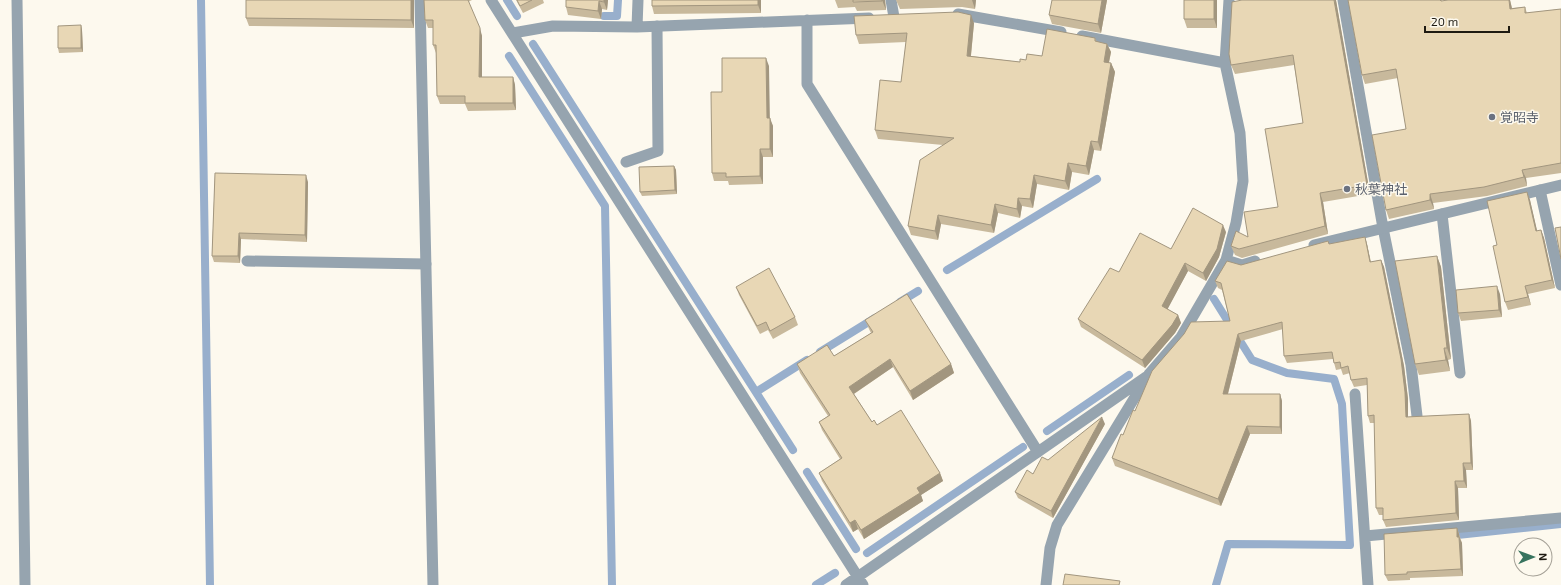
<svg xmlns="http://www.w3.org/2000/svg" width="1561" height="585" font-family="'Exo 2','Noto Sans JP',sans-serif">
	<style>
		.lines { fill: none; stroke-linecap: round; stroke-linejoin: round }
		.stream { stroke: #98afcc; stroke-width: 8 }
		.service { stroke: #96a4af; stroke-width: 11 }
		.minor { stroke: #96a4af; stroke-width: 11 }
		.wall { fill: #c8b99c }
		.shaded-wall { fill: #a2967f }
		.building { fill: #e8d7b5; stroke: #a2967f }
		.worship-dot { fill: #6b7280; stroke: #fdf9ee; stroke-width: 1.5 }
		.labels { text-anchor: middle; stroke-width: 3; stroke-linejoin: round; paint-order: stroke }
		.worship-label { font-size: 13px; fill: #5b616d; stroke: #fdf9ee; text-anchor: start }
	</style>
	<rect width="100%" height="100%" fill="#fdf9ee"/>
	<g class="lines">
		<path class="stream" d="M 201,0 L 210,585
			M 507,0 L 517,16
			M 604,16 L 617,16 L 618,0
			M 533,44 L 793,450
			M 509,56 L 605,206 L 612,585
			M 947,270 L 1097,179
			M 1214,299 L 1252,360 L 1287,373 L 1334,379 L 1342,404 L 1350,545 L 1228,544 L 1216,585
			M 900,302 L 918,291
			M 820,352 L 875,318
			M 756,392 L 807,360
			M 1047,431 L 1129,375
			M 807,472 L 856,549
			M 1448,536 L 1561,524
			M 867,553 L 1023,447
			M 816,585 L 835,573"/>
		<path class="service" d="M 626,162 L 658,151 L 657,26
			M 1540,190 L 1561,285
			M 1442,214 L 1460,373
			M 1383,228 L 1411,365 L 1417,416
			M 247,261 L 426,264"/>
		<path class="minor" d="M 17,0 L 25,585
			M 420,0 L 433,585
			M 491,0 L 863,585
			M 891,0 L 894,17
			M 1343,0 L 1383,228
			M 958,14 L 1061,32
			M 807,20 L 807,84 L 1038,452
			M 637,27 L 638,0
			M 513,33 L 553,26 L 637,27 L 869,18
			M 1082,36 L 1225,63
			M 1314,245 L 1561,185
			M 1226,260 L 1242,265 L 1255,261
			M 1355,394 L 1368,585
			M 1365,536 L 1561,518
			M 846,585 L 1146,377
			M 1046,585 L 1050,548 L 1057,525 L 1149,374 L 1181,337 L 1226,260 L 1236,223 L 1243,181 L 1240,133 L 1225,63 L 1229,0"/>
	</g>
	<path class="wall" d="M 414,0 L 414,28 L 249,26 L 246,18 Z
		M 424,0 L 472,0 L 468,2 L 482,36 L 482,77 L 513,77 L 515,85 L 516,110 L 468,111 L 465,104 L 440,104 L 437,96 L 436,53 L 433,45 L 433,28 L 428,28 L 425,20 Z
		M 516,0 L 543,0 L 544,3 L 523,13 Z
		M 566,0 L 608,0 L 607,10 L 602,9 L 601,19 L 568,15 L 566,7 Z
		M 652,0 L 761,0 L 761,13 L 654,14 L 652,6 Z
		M 835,0 L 885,0 L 886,10 L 857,11 L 855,7 L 838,8 Z
		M 896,0 L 976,0 L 975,9 L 962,7 L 900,9 Z
		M 1107,0 L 1101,33 L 1052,24 L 1049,15 Z
		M 1184,0 L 1217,0 L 1217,28 L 1187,28 L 1184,19 Z
		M 1348,0 L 1442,0 L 1442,1 L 1448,0 L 1510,0 L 1512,8 L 1525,7 L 1527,13 L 1561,9 L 1561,173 L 1526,178 L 1527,186 L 1487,196 L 1433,203 L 1434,209 L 1389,219 L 1386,210 L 1406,129 L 1398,78 L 1365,84 L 1362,75 Z
		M 1336,1 L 1370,194 L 1323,202 L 1328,234 L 1242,258 L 1235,255 L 1231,246 L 1248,237 L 1278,207 L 1303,123 L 1294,65 L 1235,74 L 1231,65 Z
		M 974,23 L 971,56 L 1020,62 L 1042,56 L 1095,38 L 1097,42 L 1107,44 L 1111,52 L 1109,63 L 1111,63 L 1115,72 L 1101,151 L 1094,150 L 1089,175 L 1072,172 L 1069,190 L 1037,184 L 1033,208 L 1022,206 L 1020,218 L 998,213 L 994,233 L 941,224 L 938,240 L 911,235 L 908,226 L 943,145 L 878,139 L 875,130 L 901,82 L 906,42 L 859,44 L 856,35 Z
		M 81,25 L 82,30 L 83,52 L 59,53 L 58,48 Z
		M 769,66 L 769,118 L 773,126 L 773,157 L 763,157 L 763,184 L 729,185 L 728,181 L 714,181 L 712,173 L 722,92 Z
		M 674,166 L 676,170 L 677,194 L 642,196 L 640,192 Z
		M 215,173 L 308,182 L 307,242 L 241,239 L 240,263 L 214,262 L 212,256 Z
		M 1527,192 L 1530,200 L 1537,231 L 1541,230 L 1544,238 L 1555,288 L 1528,294 L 1531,305 L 1508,310 L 1505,302 L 1497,245 Z
		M 1226,232 L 1219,257 L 1206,281 L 1188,271 L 1167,309 L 1178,315 L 1181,323 L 1175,333 L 1145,368 L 1081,327 L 1078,319 L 1119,272 L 1171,249 Z
		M 1365,237 L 1367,244 L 1371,262 L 1381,260 L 1384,267 L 1404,366 L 1408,399 L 1408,417 L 1469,414 L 1471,421 L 1473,470 L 1466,470 L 1467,488 L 1458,488 L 1459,520 L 1386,527 L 1383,520 L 1383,515 L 1379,515 L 1376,508 L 1375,423 L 1370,423 L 1368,416 L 1367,385 L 1354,387 L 1351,380 L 1350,373 L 1343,375 L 1341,369 L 1336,370 L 1333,359 L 1287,363 L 1284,356 L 1283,329 L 1241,341 L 1228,394 L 1280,394 L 1282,401 L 1282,434 L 1250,434 L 1221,506 L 1115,466 L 1112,458 L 1135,411 L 1230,321 L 1222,290 L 1218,288 L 1215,281 L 1241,265 Z
		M 1437,256 L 1441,267 L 1451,359 L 1448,360 L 1450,371 L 1419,375 L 1415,364 Z
		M 736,287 L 795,317 L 798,325 L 773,339 L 768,330 L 760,334 L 739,295 Z
		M 1500,294 L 1502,317 L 1461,321 L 1458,313 Z
		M 865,320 L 951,364 L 954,373 L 913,400 L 893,367 L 854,394 L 872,422 L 877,425 L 940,473 L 943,481 L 921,495 L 923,501 L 864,539 L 858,529 L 853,532 L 822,481 L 819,473 L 840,459 L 822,430 L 819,422 L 828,416 L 800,373 L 797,364 L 834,356 L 871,333 L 869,329 Z
		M 1105,424 L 1053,518 L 1018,498 L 1015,492 L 1033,474 Z
		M 1457,528 L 1462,543 L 1463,576 L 1410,578 L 1410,580 L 1388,581 L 1385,575 Z"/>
	<path class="shaded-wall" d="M 411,0 L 414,0 L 414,28 L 411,20 Z
		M 604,0 L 608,0 L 607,10 L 604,2 Z
		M 758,0 L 761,0 L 761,13 L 758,5 Z
		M 882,0 L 885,0 L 886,10 Z
		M 972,0 L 976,0 L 975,9 Z
		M 1102,0 L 1107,0 L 1101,33 L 1098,24 Z
		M 1214,0 L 1217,0 L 1217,28 L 1214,19 Z
		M 1334,0 L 1336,0 L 1370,194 L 1367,185 Z
		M 1509,0 L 1510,0 L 1514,18 L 1510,9 Z
		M 599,1 L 602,9 L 601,19 L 598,11 Z
		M 971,15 L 974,23 L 970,64 L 967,56 Z
		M 81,25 L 82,30 L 83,52 L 81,48 Z
		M 480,28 L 482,36 L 482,85 L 479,77 Z
		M 1107,44 L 1111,52 L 1107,71 L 1104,62 Z
		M 766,58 L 769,66 L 770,126 L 767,118 Z
		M 1111,63 L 1115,72 L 1101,151 L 1098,142 Z
		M 513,77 L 515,85 L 516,110 L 513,103 Z
		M 770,118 L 773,126 L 773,157 L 770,149 Z
		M 1091,141 L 1094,150 L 1089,175 L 1086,166 Z
		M 760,149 L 763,157 L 763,184 L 760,176 Z
		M 1068,163 L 1072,172 L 1069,190 L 1065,181 Z
		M 674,166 L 676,170 L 677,194 L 675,190 Z
		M 1522,170 L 1526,178 L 1527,186 L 1524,177 Z
		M 306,175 L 308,182 L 307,242 L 305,235 Z
		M 1034,175 L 1037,184 L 1033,208 L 1030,199 Z
		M 1527,192 L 1530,200 L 1539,239 L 1536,231 Z
		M 1320,193 L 1323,202 L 1328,234 L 1325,226 Z
		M 1430,194 L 1433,203 L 1434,209 L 1430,200 Z
		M 1018,198 L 1022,206 L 1020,218 L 1017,209 Z
		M 995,204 L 998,213 L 994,233 L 991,225 Z
		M 938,215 L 941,224 L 938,240 L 935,231 Z
		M 1223,225 L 1226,232 L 1219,257 L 1206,281 L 1203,273 Z
		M 1541,230 L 1544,238 L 1555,288 L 1552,280 Z
		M 239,233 L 241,239 L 240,263 L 238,256 Z
		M 1365,237 L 1367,244 L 1372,269 L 1370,262 Z
		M 1437,256 L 1441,267 L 1451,359 L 1447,348 Z
		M 1381,260 L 1384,267 L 1404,366 L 1408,399 L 1408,424 L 1406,417 Z
		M 1185,263 L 1188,271 L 1165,314 L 1162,306 Z
		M 1497,286 L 1500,294 L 1502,317 L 1499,310 Z
		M 1525,286 L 1528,294 L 1531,305 L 1528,297 Z
		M 1178,315 L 1181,323 L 1175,333 L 1145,368 L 1142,360 Z
		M 1238,334 L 1241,341 L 1226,401 L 1223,394 Z
		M 1444,348 L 1448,360 L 1450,371 L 1446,360 Z
		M 890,359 L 893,367 L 852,395 L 849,387 Z
		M 951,364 L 954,373 L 913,400 L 910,391 Z
		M 1280,394 L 1282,401 L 1282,434 L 1280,427 Z
		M 1469,414 L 1471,421 L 1473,470 L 1471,463 Z
		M 1102,417 L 1105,424 L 1053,518 L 1051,511 Z
		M 1247,426 L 1250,434 L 1221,506 L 1218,499 Z
		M 1463,463 L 1466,470 L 1467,488 L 1464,481 Z
		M 940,473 L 943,481 L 921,495 L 923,501 L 864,539 L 861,530 L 917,488 Z
		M 1455,481 L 1458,488 L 1459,520 L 1456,513 Z
		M 855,520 L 858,529 L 853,532 L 850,523 Z
		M 1457,528 L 1459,534 L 1460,543 L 1457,537 Z
		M 1459,537 L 1462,543 L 1463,576 L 1461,569 Z"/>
	<path class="building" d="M 246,0 L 411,0 L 411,20 L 246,18 Z
		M 424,0 L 468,0 L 480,28 L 479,77 L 513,77 L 513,103 L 465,103 L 465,96 L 437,96 L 436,45 L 433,45 L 433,20 L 425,20 Z
		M 517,0 L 532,0 L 520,6 Z
		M 566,0 L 604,0 L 604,2 L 599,1 L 598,11 L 566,7 Z
		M 652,0 L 758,0 L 758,5 L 652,6 Z
		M 853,0 L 882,0 L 882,1 L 853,2 Z
		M 1052,0 L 1102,0 L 1098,24 L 1049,15 Z
		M 1184,0 L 1214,0 L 1214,19 L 1184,19 Z
		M 1242,0 L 1334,0 L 1367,185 L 1320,193 L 1325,226 L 1239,249 L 1231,246 L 1236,231 L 1248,237 L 1244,212 L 1278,207 L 1265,129 L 1303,123 L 1293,55 L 1231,65 L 1229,54 L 1232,2 Z
		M 1348,0 L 1440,0 L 1441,1 L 1448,0 L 1509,0 L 1510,9 L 1525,7 L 1525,13 L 1561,9 L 1561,163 L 1522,170 L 1524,177 L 1484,187 L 1430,194 L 1430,200 L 1386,210 L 1372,135 L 1406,129 L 1396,69 L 1362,75 Z
		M 958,12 L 971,15 L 967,56 L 1020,62 L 1020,59 L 1026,60 L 1027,54 L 1042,56 L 1047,29 L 1095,38 L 1095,41 L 1107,44 L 1104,62 L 1111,63 L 1098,142 L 1091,141 L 1086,166 L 1068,163 L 1065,181 L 1034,175 L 1030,199 L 1018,198 L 1017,209 L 995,204 L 991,225 L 938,215 L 935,231 L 908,226 L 920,160 L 954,138 L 875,130 L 880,80 L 901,82 L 907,33 L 856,35 L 854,16 Z
		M 81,25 L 81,48 L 58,48 L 58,26 Z
		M 722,58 L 766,58 L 767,118 L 770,118 L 770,149 L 760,149 L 760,176 L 726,177 L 726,173 L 712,173 L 711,92 L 722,92 Z
		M 674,166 L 675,190 L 640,192 L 639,167 Z
		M 215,173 L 306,175 L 305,235 L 239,233 L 238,256 L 212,256 Z
		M 1527,192 L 1536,231 L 1541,230 L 1552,280 L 1525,286 L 1528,297 L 1505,302 L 1493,246 L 1497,245 L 1487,201 Z
		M 1193,208 L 1223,225 L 1217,249 L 1203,273 L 1185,263 L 1162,306 L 1178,315 L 1172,325 L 1142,360 L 1078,319 L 1110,268 L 1119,272 L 1140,233 L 1171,249 Z
		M 1561,227 L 1561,259 L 1555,228 Z
		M 1365,237 L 1370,262 L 1381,260 L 1401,359 L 1405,392 L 1406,417 L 1469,414 L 1471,463 L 1463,463 L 1464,481 L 1455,481 L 1456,513 L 1383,520 L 1383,508 L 1376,508 L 1374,415 L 1368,416 L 1367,378 L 1351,380 L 1348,366 L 1341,368 L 1340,362 L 1334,363 L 1332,352 L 1284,356 L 1282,322 L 1238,334 L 1223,394 L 1280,394 L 1280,427 L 1247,426 L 1218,499 L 1112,458 L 1121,434 L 1123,435 L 1133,410 L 1135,411 L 1152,371 L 1184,334 L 1191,322 L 1230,321 L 1221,283 L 1215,281 L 1227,261 L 1241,265 L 1328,241 L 1329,244 Z
		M 1437,256 L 1447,348 L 1444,348 L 1446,360 L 1415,364 L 1395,261 Z
		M 769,268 L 795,317 L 770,331 L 766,322 L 757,326 L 736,287 Z
		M 1497,286 L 1499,310 L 1458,313 L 1456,290 Z
		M 907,294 L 951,364 L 910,391 L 890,359 L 849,387 L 872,422 L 874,420 L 877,425 L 901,410 L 940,473 L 917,488 L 920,493 L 861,530 L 855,520 L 850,523 L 819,473 L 842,458 L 819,422 L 830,415 L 797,364 L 827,345 L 834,356 L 873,332 L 865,320 Z
		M 1102,417 L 1051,511 L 1015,492 L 1027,470 L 1033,474 L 1042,457 L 1048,460 Z
		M 1457,528 L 1457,537 L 1459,537 L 1461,569 L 1407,572 L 1407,574 L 1385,575 L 1384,534 Z
		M 1065,574 L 1120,581 L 1119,585 L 1063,585 Z"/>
	<g class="worship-dot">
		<circle cx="1492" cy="117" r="4"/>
		<circle cx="1347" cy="189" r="4"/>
	</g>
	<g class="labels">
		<g class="worship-label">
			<text x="1500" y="122">覚昭寺</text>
			<text x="1355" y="194">秋葉神社</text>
		</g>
	</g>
	<g transform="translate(1533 557) rotate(89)"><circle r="19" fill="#fdf9ee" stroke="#a4a096"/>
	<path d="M0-3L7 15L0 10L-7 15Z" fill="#37735e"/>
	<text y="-6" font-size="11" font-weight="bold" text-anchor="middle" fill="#1e1a11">N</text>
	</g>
	<path d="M1425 26v6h84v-6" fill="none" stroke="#1e1a11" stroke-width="2"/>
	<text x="1431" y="26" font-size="12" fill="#1e1a11" stroke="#fdf9ee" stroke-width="3" paint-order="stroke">20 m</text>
</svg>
